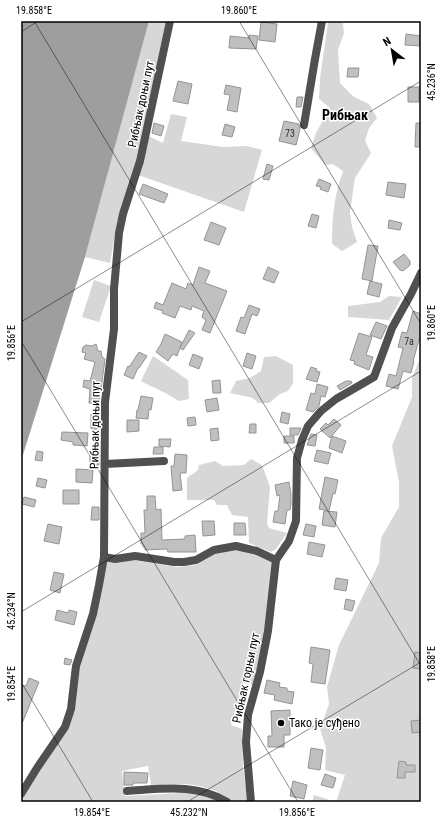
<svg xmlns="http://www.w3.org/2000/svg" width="442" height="823" font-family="'Roboto Condensed',sans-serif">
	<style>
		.green { fill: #d7d7d7 }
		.water { fill: #9e9e9e }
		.building { fill: #c0c0c0; stroke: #949494 }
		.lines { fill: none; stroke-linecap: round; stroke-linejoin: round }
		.street { stroke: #505050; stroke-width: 8 }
		.ticks { fill: none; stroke: #000; stroke-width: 1; stroke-opacity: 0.45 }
		.poi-dot { fill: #000; stroke: #fff; stroke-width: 1.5 }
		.labels { text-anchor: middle; stroke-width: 3; stroke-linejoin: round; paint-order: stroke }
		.number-label { font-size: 10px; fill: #303030 }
		.street-label { font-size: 12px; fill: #000; stroke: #fff }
		.poi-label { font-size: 12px; fill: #000; stroke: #fff; text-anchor: start }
		.quarter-label { font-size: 14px; font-weight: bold; fill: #000; stroke: #fff }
		.neatline { fill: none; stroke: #000; stroke-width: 1.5 }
		.ticks-label { font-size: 10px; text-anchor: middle; fill: #000 }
	</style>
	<rect width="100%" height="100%" fill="#fff"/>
	<path class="green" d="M 149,21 L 166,21 L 136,160 L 117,223 L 110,263 L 85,257 Z
		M 328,22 L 343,23 L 344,33 L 338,50 L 340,83 L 354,97 L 369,104 L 377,118 L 369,128 L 365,141 L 371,153 L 355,178 L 350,212 L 352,227 L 357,242 L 342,251 L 332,244 C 332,218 334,196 343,171 L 333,164 L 325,165 L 311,148 L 316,133 L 330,108 L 319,99 L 320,78 Z
		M 171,114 L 187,117 L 181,141 L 223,147 L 247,146 L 262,150 L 244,212 L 138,175 L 148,136 L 163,143 Z
		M 94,280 L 111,286 L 99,322 L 82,317 Z
		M 389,296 L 402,297 L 389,320 L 348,317 L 348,306 L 380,302 Z
		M 153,356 L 188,380 L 189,399 L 179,401 C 167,393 154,388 141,381 Z
		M 276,356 L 293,365 L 293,383 L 288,391 L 280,394 L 269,403 L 258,403 L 253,398 L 230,393 L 236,381 L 250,378 L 261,371 L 264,357 Z
		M 421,356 L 421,802 L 312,802 L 314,795 L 336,802 L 345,775 L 325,770 L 326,748 L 320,729 L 329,704 L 327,687 L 339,645 L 379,563 L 381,538 L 399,507 L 399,482 L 392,446 L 412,397 L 412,378 Z
		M 251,459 L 262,465 L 270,487 L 267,523 L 269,528 L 287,533 L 276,549 L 271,552 L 249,543 L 248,517 L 232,515 L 227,505 L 217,505 L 214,500 L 187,500 L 187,478 L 198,470 L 199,465 L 215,461 L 223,466 L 244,465 Z
		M 235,549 L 253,553 L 273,562 L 266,629 L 253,685 L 243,683 L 231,725 L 242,729 L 243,768 L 248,802 L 232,802 L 216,791 L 200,786 L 186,784 L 151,785 L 148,766 L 122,771 L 125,796 L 181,793 L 199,794 L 218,802 L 21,802 L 21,799 L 38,770 L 59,740 L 107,562 L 114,563 L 132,560 L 177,567 L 188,566 L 196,565 L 215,554 Z"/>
	<path class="water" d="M 21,21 L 149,21 L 85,257 L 21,461 Z"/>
	<path class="building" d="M 261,22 L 277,24 L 275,42 L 259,40 Z
		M 406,34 L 421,36 L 421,46 L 405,45 Z
		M 249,35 L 258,36 L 256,49 L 229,48 L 230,36 L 249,38 Z
		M 348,68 L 359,68 L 358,77 L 347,77 Z
		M 178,81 L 192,84 L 188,104 L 173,101 Z
		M 226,85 L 241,88 L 237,112 L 227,110 L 230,95 L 224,94 Z
		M 408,87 L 419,87 L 419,102 L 408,102 Z
		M 297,97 L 303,97 L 301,107 L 296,107 Z
		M 284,121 L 299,124 L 300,129 L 296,145 L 279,141 Z
		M 154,123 L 164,126 L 161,136 L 152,133 Z
		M 416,123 L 421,123 L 421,147 L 415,147 Z
		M 225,124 L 235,127 L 232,137 L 222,135 Z
		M 267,164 L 273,166 L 269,180 L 263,179 Z
		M 319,179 L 331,184 L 328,192 L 320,189 L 321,187 L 316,186 Z
		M 388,182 L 406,184 L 404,198 L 386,195 Z
		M 143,184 L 168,194 L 164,203 L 139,194 Z
		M 312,214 L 319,216 L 316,228 L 308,226 Z
		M 389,220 L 402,223 L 400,230 L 388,228 Z
		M 211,222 L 226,228 L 219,245 L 204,240 Z
		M 368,245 L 378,246 L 372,281 L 362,279 Z
		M 404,254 L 410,261 L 410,265 L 403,271 L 400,270 L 393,262 Z
		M 199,267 L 210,271 L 205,283 L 227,291 L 210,333 L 202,330 L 206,320 L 202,317 L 204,311 L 192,306 L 191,310 L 180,306 L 175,318 L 162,313 L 163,311 L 154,308 L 156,302 L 163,305 L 172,283 L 186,289 L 188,283 L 193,285 Z
		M 268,267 L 279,272 L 274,283 L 263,279 Z
		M 370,281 L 382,284 L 379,297 L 367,294 Z
		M 249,305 L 260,309 L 257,316 L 252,314 L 245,334 L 236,331 L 241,317 L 244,318 Z
		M 413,311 L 421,314 L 421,333 L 413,361 L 414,361 L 411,373 L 403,371 L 398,389 L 386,386 L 389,374 L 396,376 L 403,348 L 398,347 L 402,332 L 407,333 Z
		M 376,322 L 387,326 L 381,339 L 370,335 Z
		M 189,330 L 195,333 L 183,350 L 180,348 Z
		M 359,333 L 372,337 L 366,355 L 373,357 L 369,370 L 354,364 L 355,361 L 350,360 Z
		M 165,334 L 182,342 L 177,356 L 173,354 L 168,361 L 156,352 L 161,344 Z
		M 96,344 L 98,351 L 101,351 L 102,357 L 105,359 L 99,404 L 89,403 L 90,389 L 83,387 L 84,380 L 90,381 L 95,362 L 84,359 L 86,353 L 82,352 L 83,347 L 86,345 L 92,346 Z
		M 139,352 L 147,356 L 139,368 L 138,368 L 133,379 L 124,375 L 128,366 L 129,367 Z
		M 247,353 L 256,356 L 252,369 L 243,366 Z
		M 193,354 L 203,358 L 199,369 L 189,365 Z
		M 311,367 L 317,369 L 316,371 L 320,372 L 317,382 L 306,379 Z
		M 220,380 L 221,393 L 213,393 L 212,381 Z
		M 346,381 L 351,381 L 352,383 L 340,390 L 337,386 Z
		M 317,384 L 328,387 L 325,397 L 321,396 L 319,406 L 313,412 L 306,410 L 311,393 L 315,394 Z
		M 141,396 L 153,398 L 151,410 L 149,409 L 148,419 L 136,418 L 137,410 L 138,410 Z
		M 217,398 L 219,410 L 207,412 L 205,400 Z
		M 282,412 L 290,414 L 288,424 L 280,422 Z
		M 91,414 L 99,415 L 99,429 L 91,429 Z
		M 195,417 L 196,425 L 188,426 L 187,418 Z
		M 334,419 L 341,425 L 330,438 L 320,429 L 326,423 L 328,425 Z
		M 127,420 L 139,420 L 139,431 L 127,432 Z
		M 250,424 L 256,424 L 256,433 L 249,433 Z
		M 218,428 L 219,440 L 211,441 L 210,429 Z
		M 290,428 L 301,428 L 298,435 L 290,435 Z
		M 62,432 L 88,433 L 87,446 L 73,445 L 73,442 L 61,440 Z
		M 311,434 L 317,435 L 315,446 L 307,445 Z
		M 284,436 L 294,436 L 294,443 L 284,443 Z
		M 332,436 L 346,441 L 342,453 L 329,448 Z
		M 159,439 L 171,439 L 170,447 L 159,446 Z
		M 154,447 L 163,447 L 163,454 L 153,454 Z
		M 90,450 L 99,450 L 99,465 L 90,465 Z
		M 317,450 L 331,453 L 328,464 L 314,461 Z
		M 37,451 L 43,452 L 42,461 L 35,460 Z
		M 175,454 L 187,455 L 186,473 L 180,473 L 182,490 L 173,491 L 171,466 L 174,466 Z
		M 76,469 L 93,470 L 92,483 L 76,482 Z
		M 325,477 L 338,480 L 335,494 L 333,493 L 329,511 L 319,509 Z
		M 38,478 L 47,480 L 45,488 L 36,486 Z
		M 289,482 L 291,494 L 291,504 L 290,510 L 287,510 L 285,524 L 273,522 L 275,511 L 278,511 L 280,495 L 277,496 L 275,485 Z
		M 63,490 L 79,490 L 79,504 L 63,504 Z
		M 147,496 L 155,496 L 156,510 L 161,509 L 162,540 L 185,539 L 185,536 L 195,535 L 196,552 L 168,552 L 167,549 L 145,550 L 145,547 L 143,547 L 143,544 L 141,544 L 141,533 L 145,533 L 144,510 L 147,510 Z
		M 24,497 L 36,500 L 34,507 L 22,504 Z
		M 92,507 L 99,507 L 99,520 L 91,520 Z
		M 324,511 L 337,512 L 335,527 L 322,525 Z
		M 202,521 L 214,521 L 215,535 L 203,536 Z
		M 234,523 L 245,523 L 246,535 L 234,535 Z
		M 48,524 L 62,527 L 59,544 L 44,541 Z
		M 306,524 L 316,526 L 314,537 L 303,535 Z
		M 309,542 L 325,545 L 322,557 L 307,554 Z
		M 54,572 L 64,574 L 60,593 L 50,590 Z
		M 336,578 L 348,580 L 346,591 L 334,589 Z
		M 346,599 L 355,601 L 352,611 L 344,609 Z
		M 57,610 L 68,613 L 69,610 L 77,612 L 74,625 L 55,620 Z
		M 311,647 L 330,650 L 325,684 L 311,682 L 313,664 L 309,663 Z
		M 415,652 L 421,653 L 421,669 L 413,668 Z
		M 65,658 L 72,660 L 70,665 L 64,664 Z
		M 29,678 L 39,682 L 21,726 L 21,685 L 26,686 Z
		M 267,680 L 280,683 L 279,687 L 287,688 L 287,691 L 294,692 L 292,704 L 274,700 L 275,695 L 264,693 Z
		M 290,710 L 290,735 L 284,735 L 284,747 L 268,747 L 268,736 L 272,736 L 271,711 Z
		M 421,720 L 421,732 L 412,733 L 411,721 Z
		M 311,748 L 323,750 L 320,770 L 308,768 Z
		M 399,761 L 406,762 L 406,765 L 415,765 L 415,772 L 405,772 L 405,778 L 397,778 Z
		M 124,772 L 148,773 L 147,783 L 133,783 L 133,785 L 124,785 Z
		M 325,774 L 336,778 L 333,788 L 321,785 Z
		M 293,781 L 307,785 L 304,799 L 290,796 Z"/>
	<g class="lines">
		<path class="street" d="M 304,125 L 315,59 L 322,21
			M 105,464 L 164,461
			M 104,557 L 115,559 L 135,556 L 174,562 L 184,562 L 196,560 L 214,550 L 236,546 L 257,551 L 276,560
			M 127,791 C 161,789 197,783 227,802
			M 21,794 L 37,768 L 65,727 L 71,709 L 76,666 L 93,614 L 99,585 L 104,557 L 105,402 L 114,329 L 114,289 L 119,233 L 123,214 L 140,161 L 170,21
			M 251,802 L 246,742 L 248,715 L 260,672 L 268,631 L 276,560 L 289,541 L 296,521 L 297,458 L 302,440 L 308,426 L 321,411 L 336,399 L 374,377 L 392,328 L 411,294 L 421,273"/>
	</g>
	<path class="ticks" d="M 34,21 L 421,666M 239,21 L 421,324M 21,32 L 38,21M 21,322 L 421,81M 21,341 L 298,802M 21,612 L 421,371M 21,682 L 93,802M 187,802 L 421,662"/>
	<circle class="poi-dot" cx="281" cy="723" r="4"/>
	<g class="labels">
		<g class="number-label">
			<text x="290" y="137">73</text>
			<text x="409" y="345">7a</text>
		</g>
		<g class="street-label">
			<text transform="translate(141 104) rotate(-78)" y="4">Рибњак доњи пут</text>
			<text transform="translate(95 425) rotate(-89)" y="4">Рибњак доњи пут</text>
			<text transform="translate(246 678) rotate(-78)" y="4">Рибњак горњи пут</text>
		</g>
		<g class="poi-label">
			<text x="289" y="727">Тако је суђено</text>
		</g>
		<g class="quarter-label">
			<text x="345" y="120">Рибњак</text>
		</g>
	</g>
	<rect width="442" height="823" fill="none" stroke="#ffffff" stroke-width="44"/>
	<g transform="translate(392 50) rotate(329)" stroke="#ffffff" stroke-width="3" paint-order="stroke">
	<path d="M0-3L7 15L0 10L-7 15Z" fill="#000000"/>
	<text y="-6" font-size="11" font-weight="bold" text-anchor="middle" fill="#000000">N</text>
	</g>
	<rect x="22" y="22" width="398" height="779" class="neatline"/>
	<g class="ticks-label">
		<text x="34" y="14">19.858°E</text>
		<text x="239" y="14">19.860°E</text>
		<text transform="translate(431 82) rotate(-90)" y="4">45.236°N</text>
		<text transform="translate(431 323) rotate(-90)" y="4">19.860°E</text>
		<text transform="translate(11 343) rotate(-90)" y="4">19.856°E</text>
		<text transform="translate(11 611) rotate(-90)" y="4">45.234°N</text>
		<text transform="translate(431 664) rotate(-90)" y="4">19.858°E</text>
		<text transform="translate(11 684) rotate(-90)" y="4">19.854°E</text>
		<text x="92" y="816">19.854°E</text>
		<text x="189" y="816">45.232°N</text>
		<text x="297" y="816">19.856°E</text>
	</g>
</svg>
